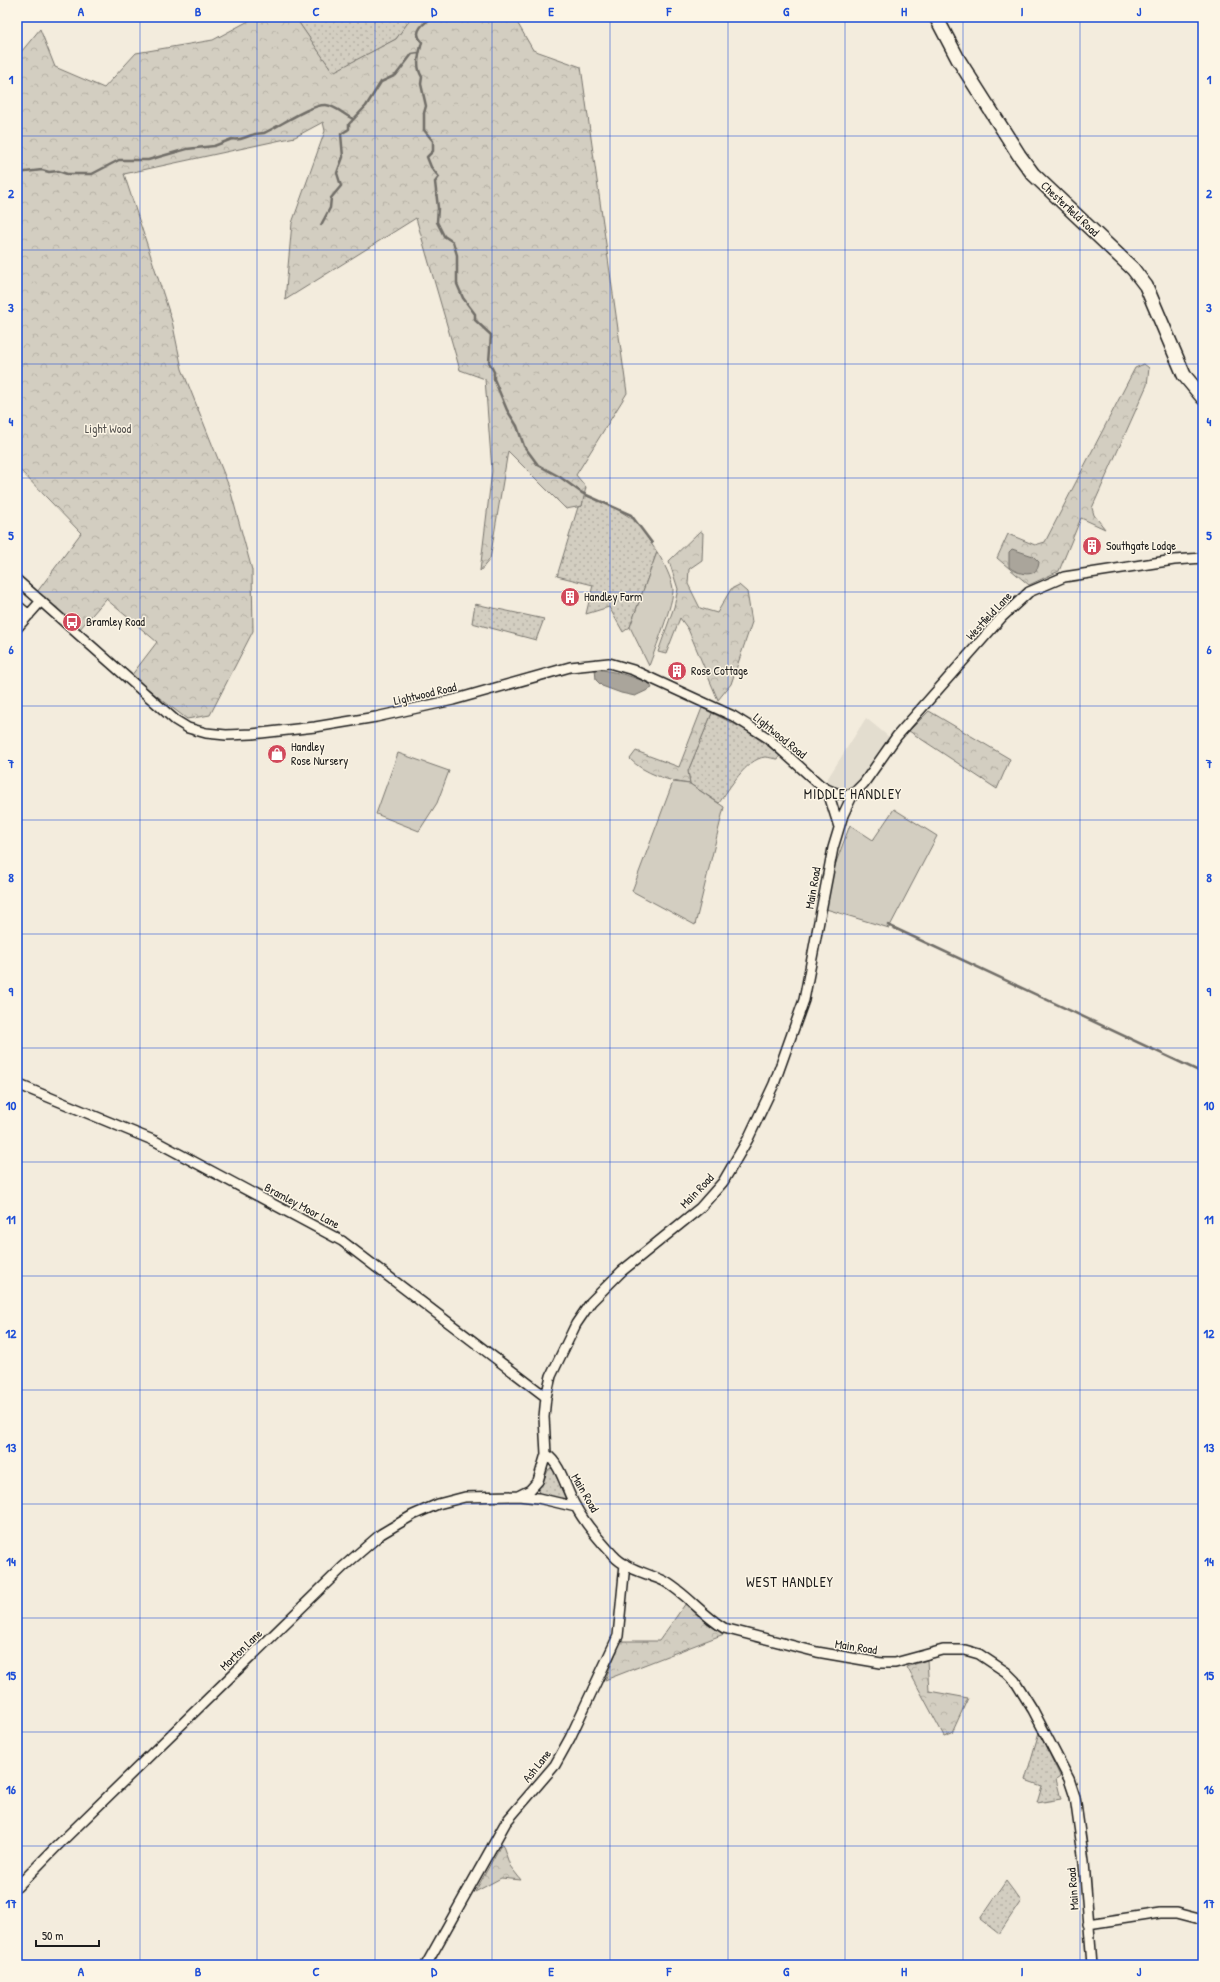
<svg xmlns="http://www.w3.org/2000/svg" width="1220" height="1982" font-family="'Patrick Hand',sans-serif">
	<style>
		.built { fill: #e3ddcf }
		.grass { fill: url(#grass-dots); stroke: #78756e }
		.forest { fill: url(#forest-crowns); stroke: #78756e }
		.garden { fill: #d3cec1; stroke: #78756e }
		.water { fill: #aaa59b; stroke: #716e68 }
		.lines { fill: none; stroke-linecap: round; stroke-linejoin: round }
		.stream { stroke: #716e68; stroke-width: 2.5 }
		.street-casing { stroke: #1c1c1c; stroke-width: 12 }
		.secondary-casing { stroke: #1c1c1c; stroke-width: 16 }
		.street { stroke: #fcf5e5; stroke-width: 9 }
		.secondary { stroke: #fcf5e5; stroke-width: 13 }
		.grid { fill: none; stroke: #1d4ed8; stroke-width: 1; stroke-opacity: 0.55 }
		.labels { text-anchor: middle; stroke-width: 3; stroke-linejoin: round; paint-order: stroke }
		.street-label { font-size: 12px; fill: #1c1c1c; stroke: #fcf5e5 }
		.park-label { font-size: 12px; fill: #53514e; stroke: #fcf5e5 }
		.poi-label { font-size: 12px; fill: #1c1c1c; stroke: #fcf5e5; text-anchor: start }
		.quarter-label { font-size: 14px; letter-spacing: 1px; fill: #1c1c1c; stroke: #fcf5e5 }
		.neatline { fill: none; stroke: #1d4ed8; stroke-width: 1.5 }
		.grid-label { font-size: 13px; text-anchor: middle; font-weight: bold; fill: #1d4ed8 }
	</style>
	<defs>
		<pattern id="grass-dots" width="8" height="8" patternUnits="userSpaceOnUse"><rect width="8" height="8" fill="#d3cec1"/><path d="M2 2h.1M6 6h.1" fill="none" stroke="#b5b0a5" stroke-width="1.8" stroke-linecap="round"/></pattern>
		<pattern id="forest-crowns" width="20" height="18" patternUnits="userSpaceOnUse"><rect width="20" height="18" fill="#d3cec1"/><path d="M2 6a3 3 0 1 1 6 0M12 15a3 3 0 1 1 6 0" fill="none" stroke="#b5b0a5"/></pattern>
	</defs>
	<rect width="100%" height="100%" fill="#f3ecdd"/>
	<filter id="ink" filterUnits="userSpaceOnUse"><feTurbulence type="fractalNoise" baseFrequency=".025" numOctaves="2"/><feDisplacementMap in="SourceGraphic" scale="8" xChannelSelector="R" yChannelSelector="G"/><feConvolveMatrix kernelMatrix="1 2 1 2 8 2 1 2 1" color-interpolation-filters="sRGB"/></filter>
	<g filter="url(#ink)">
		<path class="built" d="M 866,718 L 889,737 L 861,779 L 852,787 L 844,790 L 839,789 L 826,781 Z"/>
		<path class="grass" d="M 295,17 L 412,17 L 396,39 L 333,73 Z
			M 584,495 L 612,506 L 636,521 L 657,552 L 630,627 L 623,632 L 609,607 L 586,614 L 593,585 L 557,576 L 578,507 L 582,506 Z
			M 475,604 L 544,619 L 536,640 L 472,623 Z
			M 712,713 L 746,730 L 780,755 L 778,759 C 774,759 769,757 765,757 C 746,759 729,789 719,803 L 690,784 L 688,771 Z
			M 552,1468 L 567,1499 L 565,1501 L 539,1493 L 538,1490 L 549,1469 Z
			M 1039,1732 L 1060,1776 L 1056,1779 L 1061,1799 L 1037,1803 L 1042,1786 L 1025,1780 Z
			M 1006,1881 L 1021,1901 L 999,1934 L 980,1919 Z"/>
		<path class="forest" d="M 256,17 L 295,17 L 333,72 L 396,39 L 412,17 L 514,17 L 533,50 L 581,67 L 627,393 L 576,475 L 586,487 L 582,506 L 566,509 L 508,451 L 490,559 L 480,571 L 492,471 L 485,379 L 460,370 L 416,218 L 285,300 L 292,223 L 325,131 L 323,122 L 295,137 L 124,174 L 172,321 L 182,369 L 230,489 L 252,570 L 253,631 L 210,715 L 187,719 L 131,676 L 157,642 L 106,599 L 79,630 L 37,592 L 81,533 L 17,467 L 17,57 L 40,29 L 55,67 L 104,88 L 136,53 L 213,40 Z
			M 1144,364 L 1149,368 L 1147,385 L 1092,508 L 1094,515 L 1105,529 L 1081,518 L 1059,571 L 1029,585 L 997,558 L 1008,534 L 1035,545 L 1045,542 L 1135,368 Z
			M 700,531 L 703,533 L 702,560 L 689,569 L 688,584 L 700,608 L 717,613 L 731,589 L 739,585 L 747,592 L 752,622 L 731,684 L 718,700 L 688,629 L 680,618 L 666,654 L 658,652 L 674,607 L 678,589 L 669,561 Z
			M 702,708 L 712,713 L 688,771 L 690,784 C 671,782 643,773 630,759 L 636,751 L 679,767 Z
			M 929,711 L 1010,759 L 997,789 L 909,731 Z
			M 686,1603 L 712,1627 L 724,1634 L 605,1680 L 621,1641 L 659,1641 Z
			M 927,1660 L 929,1691 L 968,1698 L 952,1733 L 944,1736 L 907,1667 Z
			M 502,1843 L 510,1866 L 521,1880 L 501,1878 L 475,1892 Z"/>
		<path class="garden" d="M 657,552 C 663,561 672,579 673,589 C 674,602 654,652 649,666 L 630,627 Z
			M 398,753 L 449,771 L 437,803 L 419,831 L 376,814 Z
			M 673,782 L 690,784 L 724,807 L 695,925 L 632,891 Z
			M 894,809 L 937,836 L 889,928 L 826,909 L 835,865 L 850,825 L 873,840 Z"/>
		<path class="water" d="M 1012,549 L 1033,556 L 1039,562 C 1038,580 1017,574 1009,567 L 1009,552 Z
			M 595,669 C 614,671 631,676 649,683 L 652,688 L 635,696 L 621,693 L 602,686 L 596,680 Z"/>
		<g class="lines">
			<path class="stream" d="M 434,17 C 425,22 411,31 422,42 C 419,54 415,66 422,77 L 421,84 L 426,106 L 424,113 L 424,130 L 433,141 L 433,151 L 427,157 L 431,167 L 439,177 L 435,182 L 438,208 L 437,222 L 444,236 L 453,242 L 457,255 L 457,284 L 463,298 L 475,314 L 475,320 L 491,335 L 489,362 L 494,372 L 494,379 L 507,410 L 517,426 L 524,446 L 538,465 L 560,477 L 582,493 L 631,515 L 652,543
				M 17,173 L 42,170 L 49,172 L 58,171 L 67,174 L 92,174 L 119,160 L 148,160 L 187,149 L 214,146 L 232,139 C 240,141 245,137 252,135 C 256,133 260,134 264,133 C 280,126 311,104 326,105 C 336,106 344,115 353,119
				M 321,225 L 330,208 L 331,198 L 341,186 L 337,173 L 343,157 L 341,134 L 349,129 L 349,124 L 366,106 L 381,82 L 396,75 L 412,54 L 418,53
				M 888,925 L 1203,1073"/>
			<g class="street-casing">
				<path id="street" d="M 17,580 L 175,720 L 188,728 L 206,733 L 226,735 L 252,734 L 315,727 L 376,717 L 453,700 L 570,667 L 609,663 L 633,670 L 733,716 L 768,738 L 820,785 C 830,792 841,796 853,794
					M 17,605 L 29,615
					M 17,628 L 41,601
					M 827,789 L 839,827
					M 17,1084 L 155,1141 L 342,1241 L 546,1397
					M 546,1454 C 562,1465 566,1491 576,1507 C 584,1522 601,1542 613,1555 C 625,1569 647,1573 664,1581 C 686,1593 702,1615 724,1628 L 817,1652 L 881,1663 L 895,1663 L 943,1650 L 965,1650 L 979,1654 L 1006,1672 L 1015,1681 L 1033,1710 L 1069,1779 L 1075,1797 L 1084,1862 L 1092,1965
					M 518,1496 L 538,1498 L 576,1507
					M 17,1887 L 57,1846 L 343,1567 L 381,1534 L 413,1515 L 438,1504 L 465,1497 L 518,1496 L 530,1490 L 538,1481 L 546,1454 L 544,1417 L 546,1397 L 551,1376 L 576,1324 L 591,1302 L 622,1271 L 700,1208 L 723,1182 L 748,1139 L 774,1084 L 804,1000 L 833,848 L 843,815 L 853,794 L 864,783 L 897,736 L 1002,617 L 1029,592 L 1064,577 L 1174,560 L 1203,558
					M 1088,1924 L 1160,1913 L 1176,1913 L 1203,1920
					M 426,1965 L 506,1822 L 555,1765 L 570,1738 L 618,1636 L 625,1564"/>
			</g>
			<g class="secondary-casing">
				<path id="secondary" d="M 936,17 L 958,59 L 1019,155 L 1033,174 L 1133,269 L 1146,286 L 1184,375 L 1203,398"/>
			</g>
			<use href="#street" class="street"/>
			<use href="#secondary" class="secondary"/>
		</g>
	</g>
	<path class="grid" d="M 140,17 L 140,1965M 257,17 L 257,1965M 375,17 L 375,1965M 492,17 L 492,1965M 610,17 L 610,1965M 728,17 L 728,1965M 845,17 L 845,1965M 963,17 L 963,1965M 1080,17 L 1080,1965M 17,136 L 1203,136M 17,250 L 1203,250M 17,364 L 1203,364M 17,478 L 1203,478M 17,592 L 1203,592M 17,706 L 1203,706M 17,820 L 1203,820M 17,934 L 1203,934M 17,1048 L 1203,1048M 17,1162 L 1203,1162M 17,1276 L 1203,1276M 17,1390 L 1203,1390M 17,1504 L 1203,1504M 17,1618 L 1203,1618M 17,1732 L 1203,1732M 17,1846 L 1203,1846"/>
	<defs>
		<g id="building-disc" transform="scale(1)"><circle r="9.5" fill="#d1495b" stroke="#fcf5e5"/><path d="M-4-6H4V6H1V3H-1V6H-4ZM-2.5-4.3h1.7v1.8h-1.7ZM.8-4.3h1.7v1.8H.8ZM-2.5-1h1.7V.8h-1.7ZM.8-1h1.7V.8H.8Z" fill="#fff"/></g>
		<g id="bus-disc" transform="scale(1)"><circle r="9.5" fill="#d1495b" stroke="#fcf5e5"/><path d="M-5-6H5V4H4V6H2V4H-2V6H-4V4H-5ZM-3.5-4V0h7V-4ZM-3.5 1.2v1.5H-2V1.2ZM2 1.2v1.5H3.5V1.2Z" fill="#fff"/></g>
		<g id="shop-disc" transform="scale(1)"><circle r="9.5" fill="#d1495b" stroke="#fcf5e5"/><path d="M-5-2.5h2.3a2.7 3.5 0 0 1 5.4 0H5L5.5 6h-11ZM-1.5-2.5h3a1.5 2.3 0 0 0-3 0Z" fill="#fff"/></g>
	</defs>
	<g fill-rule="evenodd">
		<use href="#building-disc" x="1092" y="546"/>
		<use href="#building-disc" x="570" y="597"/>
		<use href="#bus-disc" x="72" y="622"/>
		<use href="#building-disc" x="677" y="671"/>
		<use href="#shop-disc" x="277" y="754"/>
	</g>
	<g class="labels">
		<g class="street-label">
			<text transform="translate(1070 209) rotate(43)" y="4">Chesterfield Road</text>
			<text transform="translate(989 616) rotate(-47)" y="4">Westfield Lane</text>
			<text transform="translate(425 694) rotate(-13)" y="4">Lightwood Road</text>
			<text transform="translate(780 736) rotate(39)" y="4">Lightwood Road</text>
			<text transform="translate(813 888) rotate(-80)" y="4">Main Road</text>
			<text transform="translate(697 1191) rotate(-46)" y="4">Main Road</text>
			<text transform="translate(302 1206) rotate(28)" y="4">Bramley Moor Lane</text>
			<text transform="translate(585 1493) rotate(60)" y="4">Main Road</text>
			<text transform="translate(856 1647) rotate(9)" y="4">Main Road</text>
			<text transform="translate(241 1650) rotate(-44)" y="4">Morton Lane</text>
			<text transform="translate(537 1766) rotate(-52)" y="4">Ash Lane</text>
			<text transform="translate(1073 1889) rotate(-94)" y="4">Main Road</text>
		</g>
		<g class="park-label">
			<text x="108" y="433">Light Wood</text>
		</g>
		<g class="poi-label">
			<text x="1106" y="550">Southgate Lodge</text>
			<text x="584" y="601">Handley Farm</text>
			<text x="86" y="626">Bramley Road</text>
			<text x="691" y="675">Rose Cottage</text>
			<text x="291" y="751">Handley<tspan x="291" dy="14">Rose Nursery</tspan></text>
		</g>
		<g class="quarter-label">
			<text x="853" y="799">MIDDLE HANDLEY</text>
			<text x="790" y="1587">WEST HANDLEY</text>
		</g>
	</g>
	<rect width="1220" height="1982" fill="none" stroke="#fcf5e5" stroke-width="44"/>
	<path d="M36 1940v6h63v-6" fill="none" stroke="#1c1c1c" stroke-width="2"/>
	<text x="42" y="1940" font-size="12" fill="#1c1c1c" stroke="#fcf5e5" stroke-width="3" paint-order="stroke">50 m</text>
	<rect x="22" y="22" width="1176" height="1938" class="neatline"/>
	<g class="grid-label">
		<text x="81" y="16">A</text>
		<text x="198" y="16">B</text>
		<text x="316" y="16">C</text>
		<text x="434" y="16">D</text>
		<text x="551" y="16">E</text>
		<text x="669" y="16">F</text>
		<text x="786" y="16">G</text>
		<text x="904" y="16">H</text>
		<text x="1022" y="16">I</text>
		<text x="1139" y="16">J</text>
		<text x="11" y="84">1</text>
		<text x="1209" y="84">1</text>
		<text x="11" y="198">2</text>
		<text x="1209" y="198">2</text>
		<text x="11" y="312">3</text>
		<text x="1209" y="312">3</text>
		<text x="11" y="426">4</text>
		<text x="1209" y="426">4</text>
		<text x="11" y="540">5</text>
		<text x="1209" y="540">5</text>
		<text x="11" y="654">6</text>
		<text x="1209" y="654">6</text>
		<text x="11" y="768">7</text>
		<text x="1209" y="768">7</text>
		<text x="11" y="882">8</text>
		<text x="1209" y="882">8</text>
		<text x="11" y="996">9</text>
		<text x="1209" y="996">9</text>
		<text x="11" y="1110">10</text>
		<text x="1209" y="1110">10</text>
		<text x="11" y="1224">11</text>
		<text x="1209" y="1224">11</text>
		<text x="11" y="1338">12</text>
		<text x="1209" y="1338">12</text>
		<text x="11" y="1452">13</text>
		<text x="1209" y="1452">13</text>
		<text x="11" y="1566">14</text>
		<text x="1209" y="1566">14</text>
		<text x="11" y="1680">15</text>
		<text x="1209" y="1680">15</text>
		<text x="11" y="1794">16</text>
		<text x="1209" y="1794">16</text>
		<text x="11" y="1908">17</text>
		<text x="1209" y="1908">17</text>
		<text x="81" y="1976">A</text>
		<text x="198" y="1976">B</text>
		<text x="316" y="1976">C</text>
		<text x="434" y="1976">D</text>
		<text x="551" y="1976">E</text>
		<text x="669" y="1976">F</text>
		<text x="786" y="1976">G</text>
		<text x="904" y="1976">H</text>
		<text x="1022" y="1976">I</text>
		<text x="1139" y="1976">J</text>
	</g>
</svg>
